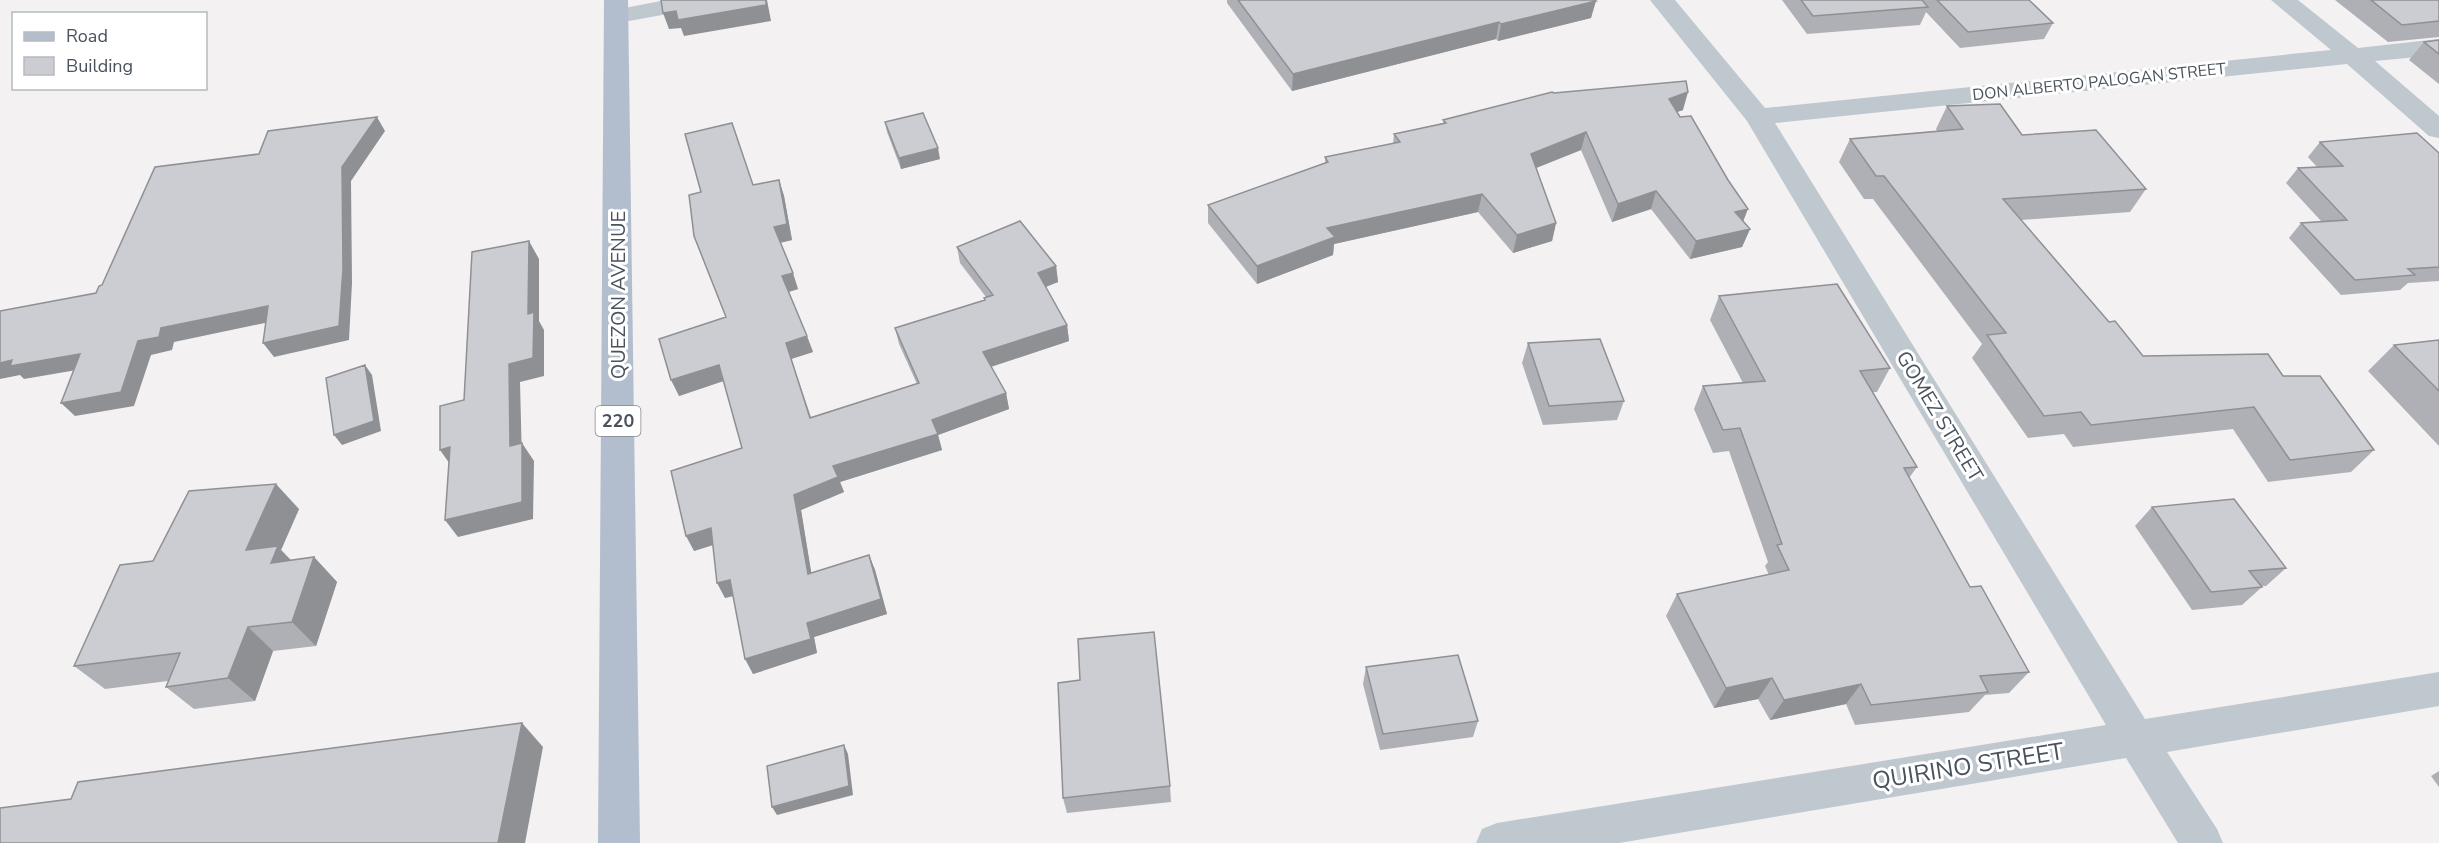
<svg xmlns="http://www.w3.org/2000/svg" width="2439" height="843" font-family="'Nunito Sans',sans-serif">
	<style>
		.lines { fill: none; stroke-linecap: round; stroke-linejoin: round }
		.minor { fill: #bfc7cf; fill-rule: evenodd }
		.major { fill: #b2bece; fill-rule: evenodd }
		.wall { fill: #afb0b5 }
		.shaded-wall { fill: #8e9094 }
		.building { fill: #cbcdd3; stroke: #8e9094; stroke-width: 1.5 }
		.labels { text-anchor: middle; stroke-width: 6; stroke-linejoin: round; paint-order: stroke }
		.far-street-label { font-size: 16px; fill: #49525d; stroke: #fff }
		.shield { fill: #fff; stroke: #80868e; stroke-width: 1.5 }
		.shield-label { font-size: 18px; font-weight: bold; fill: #49525d }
		.street-label { font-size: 20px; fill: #49525d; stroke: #fff }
		.near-street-label { font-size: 24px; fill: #49525d; stroke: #fff }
	</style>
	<rect width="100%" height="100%" fill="#f3f1f1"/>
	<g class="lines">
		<path class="minor" d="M 666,0 L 718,0 L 715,5 L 706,7 L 618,23 L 609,21 L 606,16 L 609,11 Z
			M 1650,0 L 1675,0 L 1765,108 L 2331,50 L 2271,0 L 2298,0 L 2358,48 L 2439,39 L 2439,55 L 2375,61 L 2439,116 L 2439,138 L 2429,136 L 2347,64 L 1775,123 L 2145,719 L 2439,672 L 2439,706 L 2167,752 L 2217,829 L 2223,843 L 2178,843 L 2126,758 L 1619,843 L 1476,843 L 1482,829 L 1497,823 L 2106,725 L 1747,121 Z"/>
		<path class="major" d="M 604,0 L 628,0 L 640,843 L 598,843 Z"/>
	</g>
	<path class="wall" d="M 1227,0 L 1594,0 L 1591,18 L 1498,41 L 1496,39 L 1292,91 L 1227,3 Z
		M 1782,0 L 2029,0 L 2053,23 L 2044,39 L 1960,48 L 1926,12 L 1920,25 L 1807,34 Z
		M 2335,0 L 2439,0 L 2439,37 L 2388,42 Z
		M 2424,42 L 2439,54 L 2439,84 L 2409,60 Z
		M 1554,93 L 1683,110 L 1676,112 L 1743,221 L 1750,229 L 1742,247 L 1690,259 L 1651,209 L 1612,222 L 1581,150 L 1536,168 L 1556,223 L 1552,241 L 1513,253 L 1478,212 L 1334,244 L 1333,255 L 1257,284 L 1208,223 L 1208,205 L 1325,163 L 1325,157 L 1393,144 L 1394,134 L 1443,123 L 1443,120 Z
		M 1947,106 L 2022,135 L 2146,189 L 2130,212 L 2021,220 L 2109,322 L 2143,356 L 2283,376 L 2374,450 L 2351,472 L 2268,482 L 2233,429 L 2073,447 L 2064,434 L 2028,438 L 1972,358 L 1982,344 L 1873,199 L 1864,199 L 1839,162 L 1850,139 L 1937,131 L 1936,129 Z
		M 885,122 L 940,159 L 901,169 L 887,132 Z
		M 2320,142 L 2439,153 L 2439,281 L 2408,283 L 2400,290 L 2341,295 L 2289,238 L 2301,223 L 2322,222 L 2286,183 L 2298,168 L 2317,167 L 2308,157 Z
		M 779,180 L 784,196 L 792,240 L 780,243 L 798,289 L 789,292 L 813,352 L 791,359 L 811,417 L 917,384 L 899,344 L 895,328 L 984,300 L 984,298 L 986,297 L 960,263 L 957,247 L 1056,266 L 1058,282 L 1046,287 L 1067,325 L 1069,341 L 991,367 L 1006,393 L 1009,409 L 938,435 L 942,450 L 840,482 L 844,492 L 801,510 L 811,573 L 869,555 L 875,570 L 887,614 L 814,637 L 817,653 L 753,674 L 733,596 L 725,598 L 713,545 L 694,551 L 742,448 L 724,381 L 679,396 L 726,317 L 753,185 Z
		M 1719,296 L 1890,368 L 1877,392 L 1872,392 L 1917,467 L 1909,478 L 1970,587 L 2029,672 L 2009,693 L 1985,695 L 1969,712 L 1855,725 L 1846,704 L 1770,720 L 1758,699 L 1714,708 L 1666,616 L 1677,594 L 1769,575 L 1765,566 L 1768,562 L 1729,451 L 1713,453 L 1694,409 L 1703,386 L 1743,383 L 1710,320 Z
		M 2439,340 L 2439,446 L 2368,371 L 2394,345 Z
		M 1528,343 L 1624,401 L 1617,420 L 1543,425 L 1522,363 Z
		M 2152,507 L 2286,568 L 2266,586 L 2261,586 L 2262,587 L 2242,605 L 2192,610 L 2135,526 Z
		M 299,509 L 281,550 L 291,560 L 314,557 L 337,582 L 316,646 L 273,651 L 255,701 L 194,709 L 166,687 L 168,681 L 105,689 L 74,666 L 153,561 Z
		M 1366,667 L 1478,721 L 1473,737 L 1380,750 L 1363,684 Z
		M 2439,771 L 2439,787 L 2431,776 Z
		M 1170,786 L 1171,802 L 1067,813 L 1063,798 Z"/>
	<path class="shaded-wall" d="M 767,0 L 771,21 L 684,36 L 681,28 L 669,29 L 663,13 Z
		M 1596,1 L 1591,18 L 1498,41 L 1501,24 Z
		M 1499,22 L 1496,39 L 1292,91 L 1293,74 Z
		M 1688,92 L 1683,110 L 1663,117 L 1669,99 Z
		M 377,117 L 385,131 L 351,181 L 352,283 L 349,340 L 274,357 L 263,343 L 342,167 Z
		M 1586,132 L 1581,150 L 1526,172 L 1531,154 Z
		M 938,148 L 940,159 L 901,169 L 899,158 Z
		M 779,180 L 784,196 L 792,240 L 779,243 L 774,227 Z
		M 1656,191 L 1651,209 L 1612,222 L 1618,204 Z
		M 1482,194 L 1478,212 L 1334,244 L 1333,255 L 1257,284 L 1257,266 L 1327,228 Z
		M 1748,209 L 1741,227 L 1735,212 Z
		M 1556,223 L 1552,241 L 1513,253 L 1517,235 Z
		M 1750,229 L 1742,247 L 1690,259 L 1696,241 Z
		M 529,241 L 539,259 L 539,321 L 544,330 L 544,376 L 520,382 L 522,463 L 510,446 L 509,364 L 528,314 Z
		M 1056,266 L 1058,282 L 1040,289 L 1038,273 Z
		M 793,273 L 798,289 L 788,292 L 782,276 Z
		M 268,306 L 279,320 L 174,342 L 172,350 L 151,355 L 134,406 L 75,416 L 61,403 L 138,341 L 161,328 Z
		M 1067,325 L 1069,341 L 987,368 L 983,352 Z
		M 807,336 L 813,352 L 791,359 L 816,433 L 786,343 Z
		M 80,354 L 94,367 L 24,379 L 20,375 L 0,379 L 0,363 L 12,360 Z
		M 365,365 L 372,375 L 381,431 L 342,445 L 334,435 Z
		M 719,365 L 726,380 L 679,396 L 671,380 Z
		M 1006,393 L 1009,409 L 938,435 L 942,450 L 840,482 L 844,492 L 801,510 L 814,589 L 808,574 L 794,495 L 833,466 L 932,420 Z
		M 522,443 L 534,461 L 533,519 L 458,537 L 445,520 Z
		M 450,447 L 452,467 L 440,450 Z
		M 276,484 L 299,509 L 281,550 L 301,571 L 295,587 L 246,550 Z
		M 711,528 L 719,543 L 694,551 L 686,536 Z
		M 869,555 L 875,570 L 887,614 L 814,637 L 817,653 L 753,674 L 745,659 L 807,623 Z
		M 314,557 L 337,582 L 316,646 L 292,622 Z
		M 730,580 L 737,595 L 725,598 L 717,583 Z
		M 248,627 L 273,651 L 255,701 L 228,678 Z
		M 1772,678 L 1758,699 L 1714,708 L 1726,688 Z
		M 1861,684 L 1846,704 L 1770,720 L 1784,700 Z
		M 522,723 L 543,747 L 525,843 L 498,843 Z
		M 844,745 L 848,754 L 853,795 L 777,815 L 772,807 Z"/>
	<path class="building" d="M 661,0 L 766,0 L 766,5 L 678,20 L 676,11 L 663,13 Z
		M 1238,0 L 1594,0 L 1596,1 L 1501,24 L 1499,22 L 1293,74 Z
		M 1801,0 L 1922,0 L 1928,7 L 1813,16 Z
		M 1937,0 L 2029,0 L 2053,23 L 1968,32 Z
		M 2371,0 L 2439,0 L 2439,21 L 2402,25 Z
		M 2439,40 L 2439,54 L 2424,42 Z
		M 1686,81 L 1688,92 L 1669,99 L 1680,117 L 1691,116 L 1728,180 L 1748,209 L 1735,212 L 1750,229 L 1696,241 L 1656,191 L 1618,204 L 1586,132 L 1531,154 L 1556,223 L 1517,235 L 1482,194 L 1327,228 L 1335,237 L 1257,266 L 1208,205 L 1328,162 L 1325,157 L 1400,142 L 1394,134 L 1446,123 L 1443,120 L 1552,92 L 1554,93 Z
		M 2000,104 L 2022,135 L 2096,130 L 2146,189 L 2003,199 L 2109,322 L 2115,321 L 2143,356 L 2268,354 L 2283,376 L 2320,376 L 2374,450 L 2290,460 L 2254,407 L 2091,425 L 2081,412 L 2044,416 L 1987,335 L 2006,333 L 1884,176 L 1876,176 L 1850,139 L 1963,129 L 1947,106 Z
		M 923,113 L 938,148 L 899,158 L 885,122 Z
		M 377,117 L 342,167 L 343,269 L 339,326 L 263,343 L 268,306 L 161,328 L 159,337 L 138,341 L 121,392 L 61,403 L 80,354 L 10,366 L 12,360 L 0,363 L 0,311 L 96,293 L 99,286 L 102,285 L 155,167 L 259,154 L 268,131 Z
		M 732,123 L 753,185 L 779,180 L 787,224 L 774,227 L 793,273 L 782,276 L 807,336 L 786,343 L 810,418 L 919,383 L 895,328 L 985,300 L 984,298 L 993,295 L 957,247 L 1020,221 L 1056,266 L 1038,273 L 1067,325 L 983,352 L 1006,393 L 932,420 L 938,434 L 833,466 L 838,477 L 794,495 L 808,574 L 869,555 L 881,599 L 807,623 L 811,639 L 745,659 L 730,580 L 717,583 L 711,528 L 686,536 L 671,471 L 742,448 L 719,365 L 671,380 L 659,339 L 726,317 L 694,236 L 689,195 L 701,192 L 685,134 Z
		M 2417,133 L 2439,153 L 2439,267 L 2408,269 L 2415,275 L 2355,280 L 2301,223 L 2347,220 L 2298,168 L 2343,166 L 2320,142 Z
		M 529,241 L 528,314 L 534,312 L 533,358 L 509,364 L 510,446 L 522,443 L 522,502 L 445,520 L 450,447 L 440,450 L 440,406 L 464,400 L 472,252 Z
		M 1837,284 L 1890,368 L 1860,371 L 1917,467 L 1904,468 L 1970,587 L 1981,586 L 2029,672 L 1980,676 L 1988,692 L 1871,705 L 1861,684 L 1784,700 L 1772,678 L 1726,688 L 1677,594 L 1789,570 L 1777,545 L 1782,544 L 1740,428 L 1723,430 L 1703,386 L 1765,381 L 1719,296 Z
		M 1600,339 L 1624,401 L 1549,406 L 1528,343 Z
		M 2439,340 L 2439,391 L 2394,345 Z
		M 365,365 L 374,421 L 334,435 L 326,378 Z
		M 276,484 L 246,550 L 278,546 L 271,563 L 314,557 L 292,622 L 248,627 L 228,678 L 166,687 L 180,653 L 74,666 L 120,565 L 153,561 L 189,491 Z
		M 2234,499 L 2286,568 L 2249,571 L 2262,587 L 2211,592 L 2152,507 Z
		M 1154,632 L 1170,786 L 1063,798 L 1058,683 L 1080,680 L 1078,639 Z
		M 1458,655 L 1478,721 L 1383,734 L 1366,667 Z
		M 522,723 L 498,843 L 0,843 L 0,808 L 71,799 L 78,782 Z
		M 844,745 L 849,786 L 772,807 L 767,766 Z"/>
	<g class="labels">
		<g class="far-street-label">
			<text transform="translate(2099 81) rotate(-6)" y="6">DON ALBERTO PALOGAN STREET</text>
		</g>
		<rect class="shield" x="595.5" y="406" width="45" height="30" rx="4.5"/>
		<g class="shield-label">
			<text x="618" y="427">220</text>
		</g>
		<g class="street-label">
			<text transform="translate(618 295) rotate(-90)" y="7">QUEZON AVENUE</text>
			<text transform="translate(1940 416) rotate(59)" y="7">GOMEZ STREET</text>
		</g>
		<g class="near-street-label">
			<text transform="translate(1968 766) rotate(-9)" y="8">QUIRINO STREET</text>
		</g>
	</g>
	<rect x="12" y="12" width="195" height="78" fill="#ffffff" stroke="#b6babe" stroke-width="1.5"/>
	<rect x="24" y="32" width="30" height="9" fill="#b2bece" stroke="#b6babe" stroke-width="1.5"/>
	<text x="66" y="42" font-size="18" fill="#49525d">Road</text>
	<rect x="24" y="57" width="30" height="18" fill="#cbcdd3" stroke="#b6babe" stroke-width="1.5"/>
	<text x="66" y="72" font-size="18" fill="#49525d">Building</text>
</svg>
